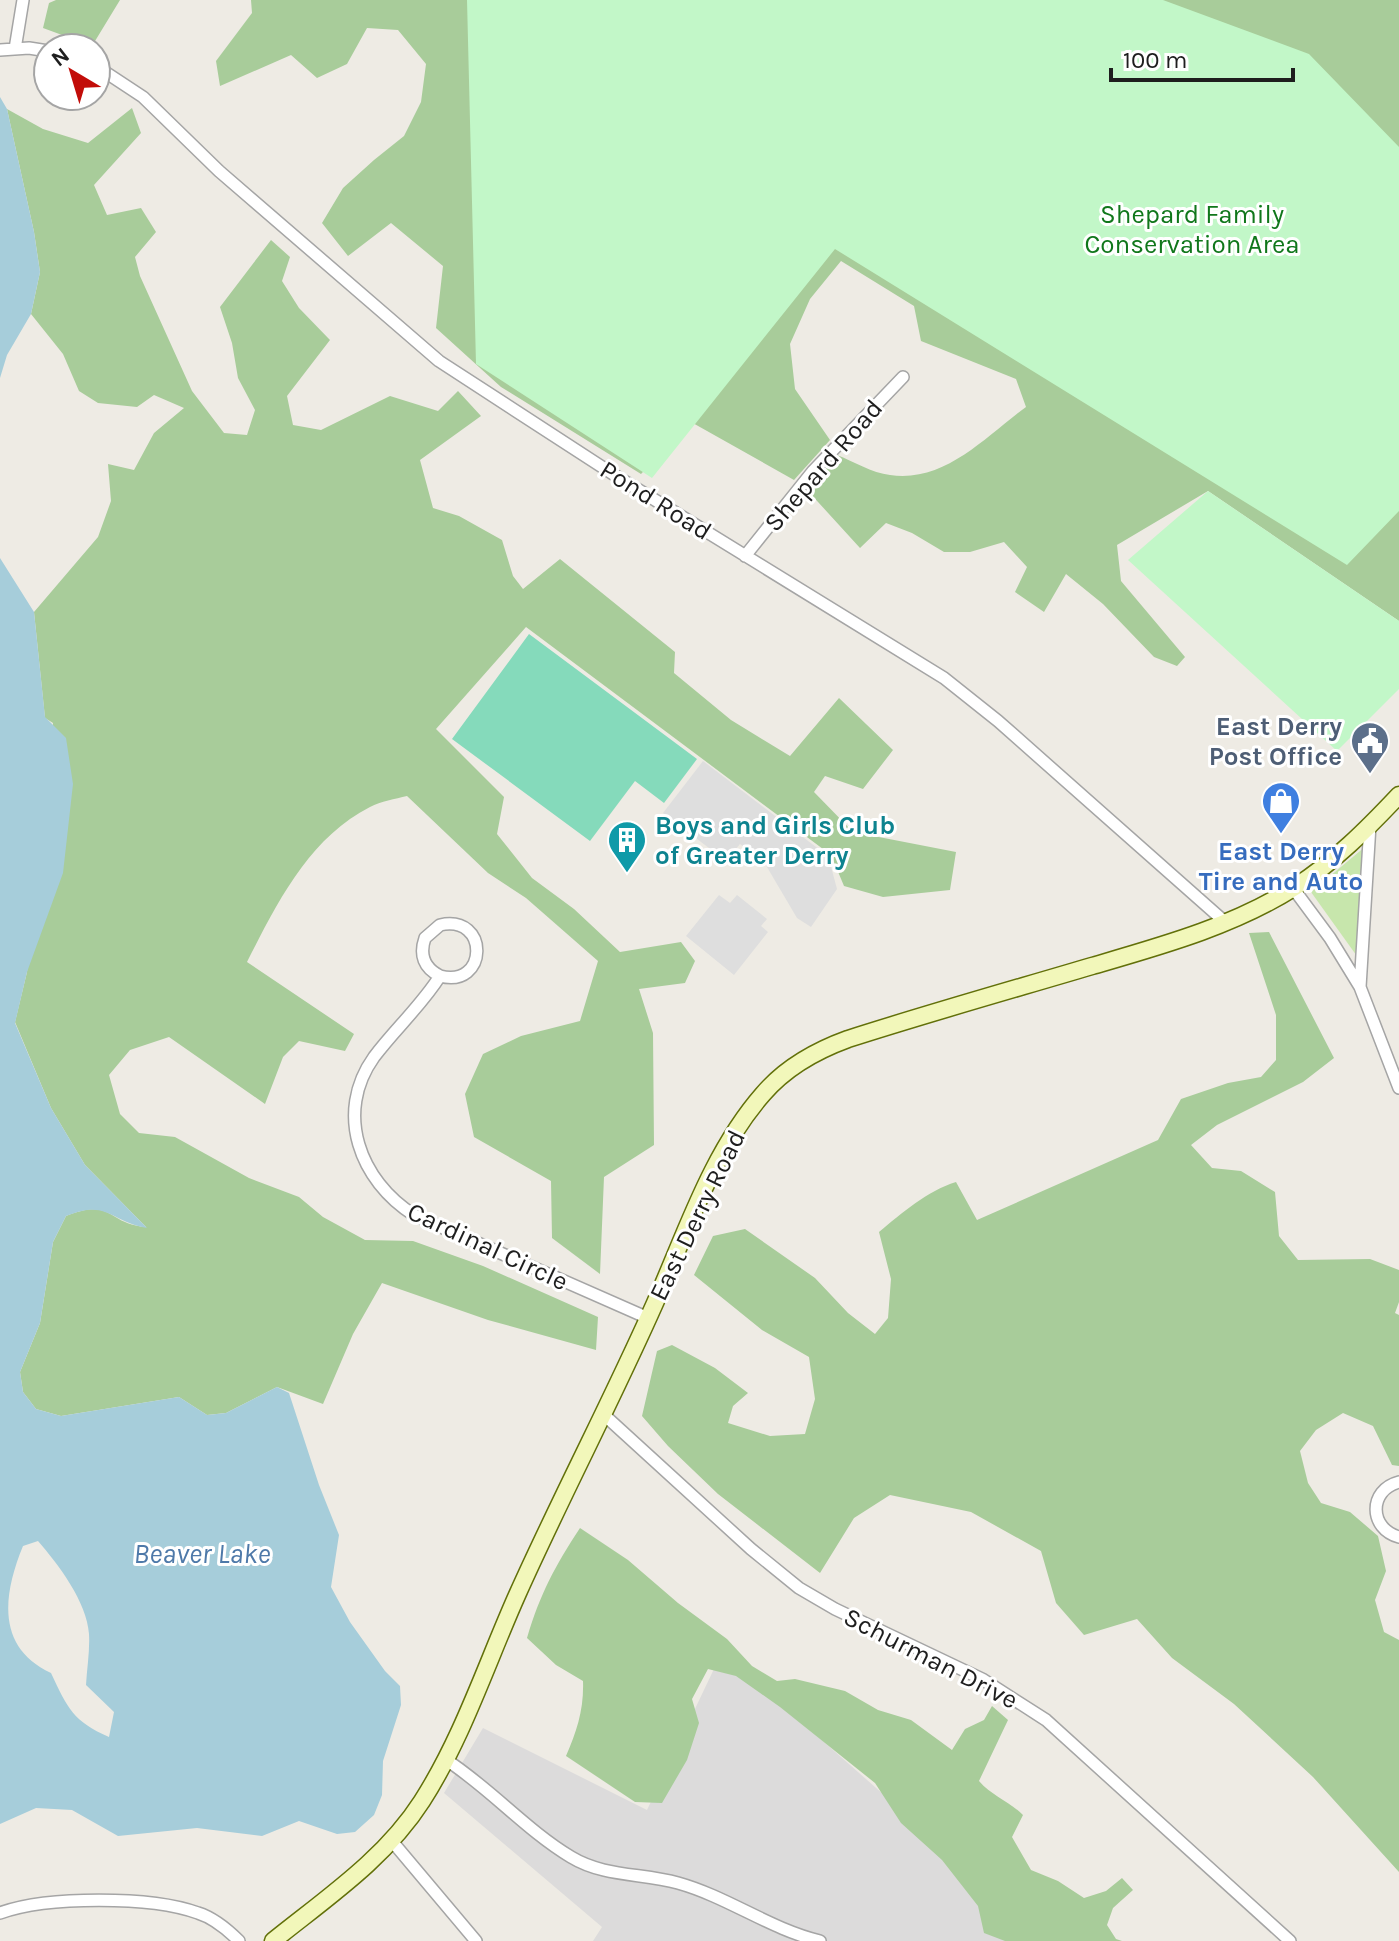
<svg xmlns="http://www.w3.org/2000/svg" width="1399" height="1941" font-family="Karla,sans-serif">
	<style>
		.residential { fill: #dcdbdb }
		.grass { fill: #c7e6ac }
		.forest { fill: #a8cc9a }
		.park { fill: #c2f7c8 }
		.pitch { fill: #85dabb }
		.parking { fill: #dedede }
		.water { fill: #a6cdda; fill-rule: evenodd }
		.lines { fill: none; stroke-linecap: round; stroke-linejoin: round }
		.street-casing { stroke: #a5a5a5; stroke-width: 14 }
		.secondary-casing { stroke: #627009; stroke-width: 19 }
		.street { stroke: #fff; stroke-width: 11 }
		.secondary { stroke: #f2f7ba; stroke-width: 16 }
		.labels { text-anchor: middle; stroke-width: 6; stroke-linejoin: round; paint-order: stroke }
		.park-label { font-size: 26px; fill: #10771b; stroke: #fff }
		.street-label { font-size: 26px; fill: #1e1e1e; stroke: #fff }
		.service-label { font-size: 26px; font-weight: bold; fill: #4e5e75; stroke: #fff; text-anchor: end }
		.culture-label { font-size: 26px; font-weight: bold; fill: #0d838f; stroke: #fff; text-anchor: start }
		.shop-label { font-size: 26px; font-weight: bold; fill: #366cbe; stroke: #fff }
		.water-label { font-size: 28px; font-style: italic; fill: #4e79a9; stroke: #fff }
	</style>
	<rect width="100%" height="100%" fill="#eeebe4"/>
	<path class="residential" d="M 722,1652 L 1045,1937 L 1042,1941 L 593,1941 L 602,1927 L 444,1793 L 483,1728 L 647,1810 Z"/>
	<path class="grass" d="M 1366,846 L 1359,959 L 1311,892 Z"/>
	<path class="forest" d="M 56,0 L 120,0 L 92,46 L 43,28 L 49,3 Z
		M 251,0 L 1399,0 L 1399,621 L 1208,491 L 1117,545 L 1121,581 L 1185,657 L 1177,666 L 1154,657 L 1103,604 L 1066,574 L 1044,612 L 1015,592 L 1027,567 L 1004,542 L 970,552 L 944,552 L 912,533 L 886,523 L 860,548 L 808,491 L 837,455 C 853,461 872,473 890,475 C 945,483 985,437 1026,407 L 1016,379 L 921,341 L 914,306 L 841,261 L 810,299 L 790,344 L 795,389 L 830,440 L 794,480 L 691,422 L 641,474 L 501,387 L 436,328 L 443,266 L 391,223 L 348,256 L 322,223 L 343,188 L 374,160 L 404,136 L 421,102 L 426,64 L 398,30 L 367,28 L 347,64 L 317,78 L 291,55 L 220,86 L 216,61 L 252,13 Z
		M 132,108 L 141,133 L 94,185 L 107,215 L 141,208 L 156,232 L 135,257 L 140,276 L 192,391 L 224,433 L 247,435 L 255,410 L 238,378 L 232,343 L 220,307 L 271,240 L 290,257 L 282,281 L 299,308 L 330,340 L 287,396 L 293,425 L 321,430 L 390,396 L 438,411 L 458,391 L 481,416 L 420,460 L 433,508 L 459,516 L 502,540 L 513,576 L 523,589 L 560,559 L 675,652 L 674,673 L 731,720 L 790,756 L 839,698 L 893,750 L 863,789 L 825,776 L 814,792 L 853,832 L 956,852 L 950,890 L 883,897 L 844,886 L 831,855 L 526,627 L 436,729 L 504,797 L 497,834 L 532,878 L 574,909 L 620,952 L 681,942 L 695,961 L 685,983 L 639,989 L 653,1033 L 654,1145 L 604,1177 L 600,1274 L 552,1238 L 551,1181 L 474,1137 L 465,1094 L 483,1054 L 521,1036 L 580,1021 L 598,961 L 526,898 L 488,873 L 407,796 C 395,799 381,801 370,807 C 309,838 277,903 247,962 L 354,1034 L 345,1051 L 299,1041 L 283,1057 L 265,1104 L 169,1037 L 130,1050 L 109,1075 L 120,1114 L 139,1133 L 175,1137 L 249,1178 L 299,1197 L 323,1217 L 365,1240 L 413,1241 L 483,1266 L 598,1317 L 596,1350 L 488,1320 L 382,1283 L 353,1334 L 323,1404 L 277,1387 L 226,1413 L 207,1415 L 179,1397 L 61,1416 L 36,1409 L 23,1392 L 20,1372 L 40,1323 L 53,1242 L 66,1216 C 114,1197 106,1224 146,1227 L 85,1165 L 51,1108 L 15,1022 L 27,972 L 53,723 L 45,718 L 34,612 L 98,537 L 111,501 L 108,464 L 134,470 L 154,433 L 184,408 L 154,395 L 137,407 L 98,403 L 79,391 L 63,354 L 31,314 L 40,272 L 34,232 L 7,109 L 43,129 L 88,143 Z
		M 1269,932 L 1334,1058 L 1303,1082 L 1217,1125 L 1191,1145 L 1212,1168 L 1241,1171 L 1275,1192 L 1279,1236 L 1298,1260 L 1370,1259 L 1399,1270 L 1399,1302 L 1395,1313 L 1399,1315 L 1399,1466 L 1392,1465 L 1373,1426 L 1343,1413 L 1316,1430 L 1300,1451 L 1308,1483 L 1321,1503 L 1350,1512 L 1378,1536 L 1386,1571 L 1375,1600 L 1384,1632 L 1399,1640 L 1399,1872 L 1313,1777 L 1234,1704 L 1172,1658 L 1137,1619 L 1084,1635 L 1056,1603 L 1041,1551 L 971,1512 L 890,1495 L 854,1518 L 820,1573 L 718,1494 L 668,1446 L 642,1416 L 657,1351 L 672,1345 L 715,1368 L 748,1393 L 733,1406 L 728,1423 L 770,1436 L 805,1434 L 815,1399 L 809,1357 L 762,1330 L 694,1275 L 713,1236 L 745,1229 L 815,1278 L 848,1313 L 875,1334 L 888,1318 L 891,1279 L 879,1232 C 902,1213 927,1191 956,1182 L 977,1220 L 1158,1140 L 1181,1099 L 1228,1083 L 1261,1077 L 1276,1060 L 1276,1015 L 1249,933 Z
		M 580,1528 L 628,1560 L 678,1603 L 727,1639 L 752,1666 L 777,1681 L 795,1679 L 845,1691 L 878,1710 L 911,1720 L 952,1750 L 965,1729 L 984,1720 L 992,1706 L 1008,1720 L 979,1781 C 992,1796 1009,1801 1023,1815 L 1012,1837 L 1031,1870 L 1058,1881 L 1084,1898 L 1106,1891 L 1122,1878 L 1133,1890 L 1113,1908 L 1107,1925 L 1116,1939 L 1122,1941 L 1005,1941 L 984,1933 L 978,1906 L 942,1860 L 901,1823 L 875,1783 L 780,1707 L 736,1676 L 708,1669 L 692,1699 L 699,1723 L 687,1760 L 662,1803 L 635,1802 L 566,1756 C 577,1731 584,1709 583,1681 L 556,1665 L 527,1638 C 540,1594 555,1566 580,1528 Z"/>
	<path class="park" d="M 467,0 L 1163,0 L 1309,54 L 1399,147 L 1399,511 L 1347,565 L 835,249 L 652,478 L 476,364 Z
		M 1208,491 L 1399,621 L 1399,689 L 1337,751 L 1128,560 Z"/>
	<path class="pitch" d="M 529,634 L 697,759 L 664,803 L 635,781 L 590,841 L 452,739 Z"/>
	<path class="parking" d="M 703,761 L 820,850 L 830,863 L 837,889 L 811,927 L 797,918 L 764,862 L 740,844 L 726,861 L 663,813 Z
		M 719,895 L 730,903 L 737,895 L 767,919 L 761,926 L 768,932 L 734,975 L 686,936 Z"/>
	<path class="water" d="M 0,97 L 7,109 L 34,232 L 40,272 L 31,314 L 7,355 L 0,378 Z
		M 0,558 L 34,612 L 45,717 L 66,738 L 73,784 L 63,873 L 27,972 L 15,1023 L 51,1108 L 85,1165 L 147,1228 C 109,1221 108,1199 66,1216 L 53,1242 L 40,1323 L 20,1372 L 23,1392 L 36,1409 L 61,1416 L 179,1397 L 207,1415 L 226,1413 L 277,1387 L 289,1393 L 319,1485 L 339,1535 L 331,1587 L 350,1622 L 385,1671 L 400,1686 L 401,1705 L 383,1761 L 382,1795 L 374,1815 L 355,1832 L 337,1834 L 299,1821 L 262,1836 L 197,1828 L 118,1836 L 72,1810 L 36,1808 L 0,1824 ZM 38,1541 C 58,1564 87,1602 89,1634 C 90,1650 87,1668 86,1685 L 114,1712 L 109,1737 C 73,1721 68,1709 51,1673 C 0,1649 0,1602 23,1546 Z"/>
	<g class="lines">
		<g class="street-casing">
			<path id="street" d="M 15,49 L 23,0
				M 0,50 L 29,48 L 48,51
				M 96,66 L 143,97 L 219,171 L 439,361 L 616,476 L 944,678 L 998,721 L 1225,922
				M 745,556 L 813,471 L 903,377
				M 1293,888 L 1330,938 L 1360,987 L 1399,1088
				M 440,976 C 488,989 490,914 440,925 L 425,938 C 419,955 424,968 440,976 C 421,1006 395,1029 374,1057 C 334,1113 360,1181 414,1215 L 648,1318
				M 1360,987 L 1370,825
				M 602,1413 L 751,1549 L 799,1588 L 835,1609 L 982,1679 L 1046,1720 L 1290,1941
				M 1399,1482 C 1368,1490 1369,1529 1399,1537
				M 445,1759 C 490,1788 526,1830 571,1857 C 604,1877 642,1873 678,1883 C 728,1897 770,1929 820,1941
				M 391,1840 L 476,1941
				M 0,1913 C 47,1896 151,1896 198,1913 C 214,1918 227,1929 239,1941"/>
		</g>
		<g class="secondary-casing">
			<path id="secondary" d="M 273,1941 C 325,1899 385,1859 422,1801 C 463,1737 487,1662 518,1593 C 562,1495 612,1400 655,1303 C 686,1233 712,1152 763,1094 C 786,1067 815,1051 848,1039 C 929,1013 1011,990 1092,966 C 1161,946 1234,926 1295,887 C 1334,862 1367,829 1399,795"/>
		</g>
		<use href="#street" class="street"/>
		<use href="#secondary" class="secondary"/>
	</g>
	<defs>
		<g id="civic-pin" transform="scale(2)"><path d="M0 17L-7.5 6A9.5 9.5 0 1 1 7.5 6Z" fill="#5c6f8a" stroke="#fff"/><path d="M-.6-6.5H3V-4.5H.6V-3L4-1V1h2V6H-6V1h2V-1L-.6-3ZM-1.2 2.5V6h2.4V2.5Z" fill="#fff"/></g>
		<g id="shop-pin" transform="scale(2)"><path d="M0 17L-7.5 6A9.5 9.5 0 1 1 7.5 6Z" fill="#3f7fe0" stroke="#fff"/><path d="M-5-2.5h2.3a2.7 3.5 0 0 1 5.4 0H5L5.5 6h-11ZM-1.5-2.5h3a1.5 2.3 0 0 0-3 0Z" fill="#fff"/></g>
		<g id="building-pin" transform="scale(2)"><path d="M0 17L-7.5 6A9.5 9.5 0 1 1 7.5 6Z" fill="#0f9aa8" stroke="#fff"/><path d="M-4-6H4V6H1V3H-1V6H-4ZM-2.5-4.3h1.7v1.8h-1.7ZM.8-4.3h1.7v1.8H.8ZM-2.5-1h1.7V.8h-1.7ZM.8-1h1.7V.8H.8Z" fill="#fff"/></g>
	</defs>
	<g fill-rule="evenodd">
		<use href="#civic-pin" x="1370" y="741"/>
		<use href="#shop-pin" x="1281" y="801"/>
		<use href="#building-pin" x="627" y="840"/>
	</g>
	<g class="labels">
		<g class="park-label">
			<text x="1192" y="223">Shepard Family<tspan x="1192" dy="30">Conservation Area</tspan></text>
		</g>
		<g class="street-label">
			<text transform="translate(823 465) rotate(-49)" y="9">Shepard Road</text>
			<text transform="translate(656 500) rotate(32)" y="9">Pond Road</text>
			<text transform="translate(697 1215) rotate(-64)" y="9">East Derry Road</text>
			<text transform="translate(488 1246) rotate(25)" y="9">Cardinal Circle</text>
			<text transform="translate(931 1658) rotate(27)" y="9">Schurman Drive</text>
		</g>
		<g class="service-label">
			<text x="1342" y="735">East Derry<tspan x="1342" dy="30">Post Office</tspan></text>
		</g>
		<g class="culture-label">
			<text x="655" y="834">Boys and Girls Club<tspan x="655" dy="30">of Greater Derry</tspan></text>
		</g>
		<g class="shop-label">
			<text x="1281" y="860">East Derry<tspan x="1281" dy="30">Tire and Auto</tspan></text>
		</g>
		<g class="water-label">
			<text x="202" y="1563">Beaver Lake</text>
		</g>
	</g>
	<g transform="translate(72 72) rotate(322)"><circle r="38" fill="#ffffff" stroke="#a5a5a5" stroke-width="2"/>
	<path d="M0-6L14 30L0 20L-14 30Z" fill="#c20d09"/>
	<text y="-12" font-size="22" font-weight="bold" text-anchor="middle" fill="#1e1e1e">N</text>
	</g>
	<path d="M1111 68v12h182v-12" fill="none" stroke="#1e1e1e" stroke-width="4"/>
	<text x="1123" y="68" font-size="24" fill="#1e1e1e" stroke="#ffffff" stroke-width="6" paint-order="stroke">100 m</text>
</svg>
